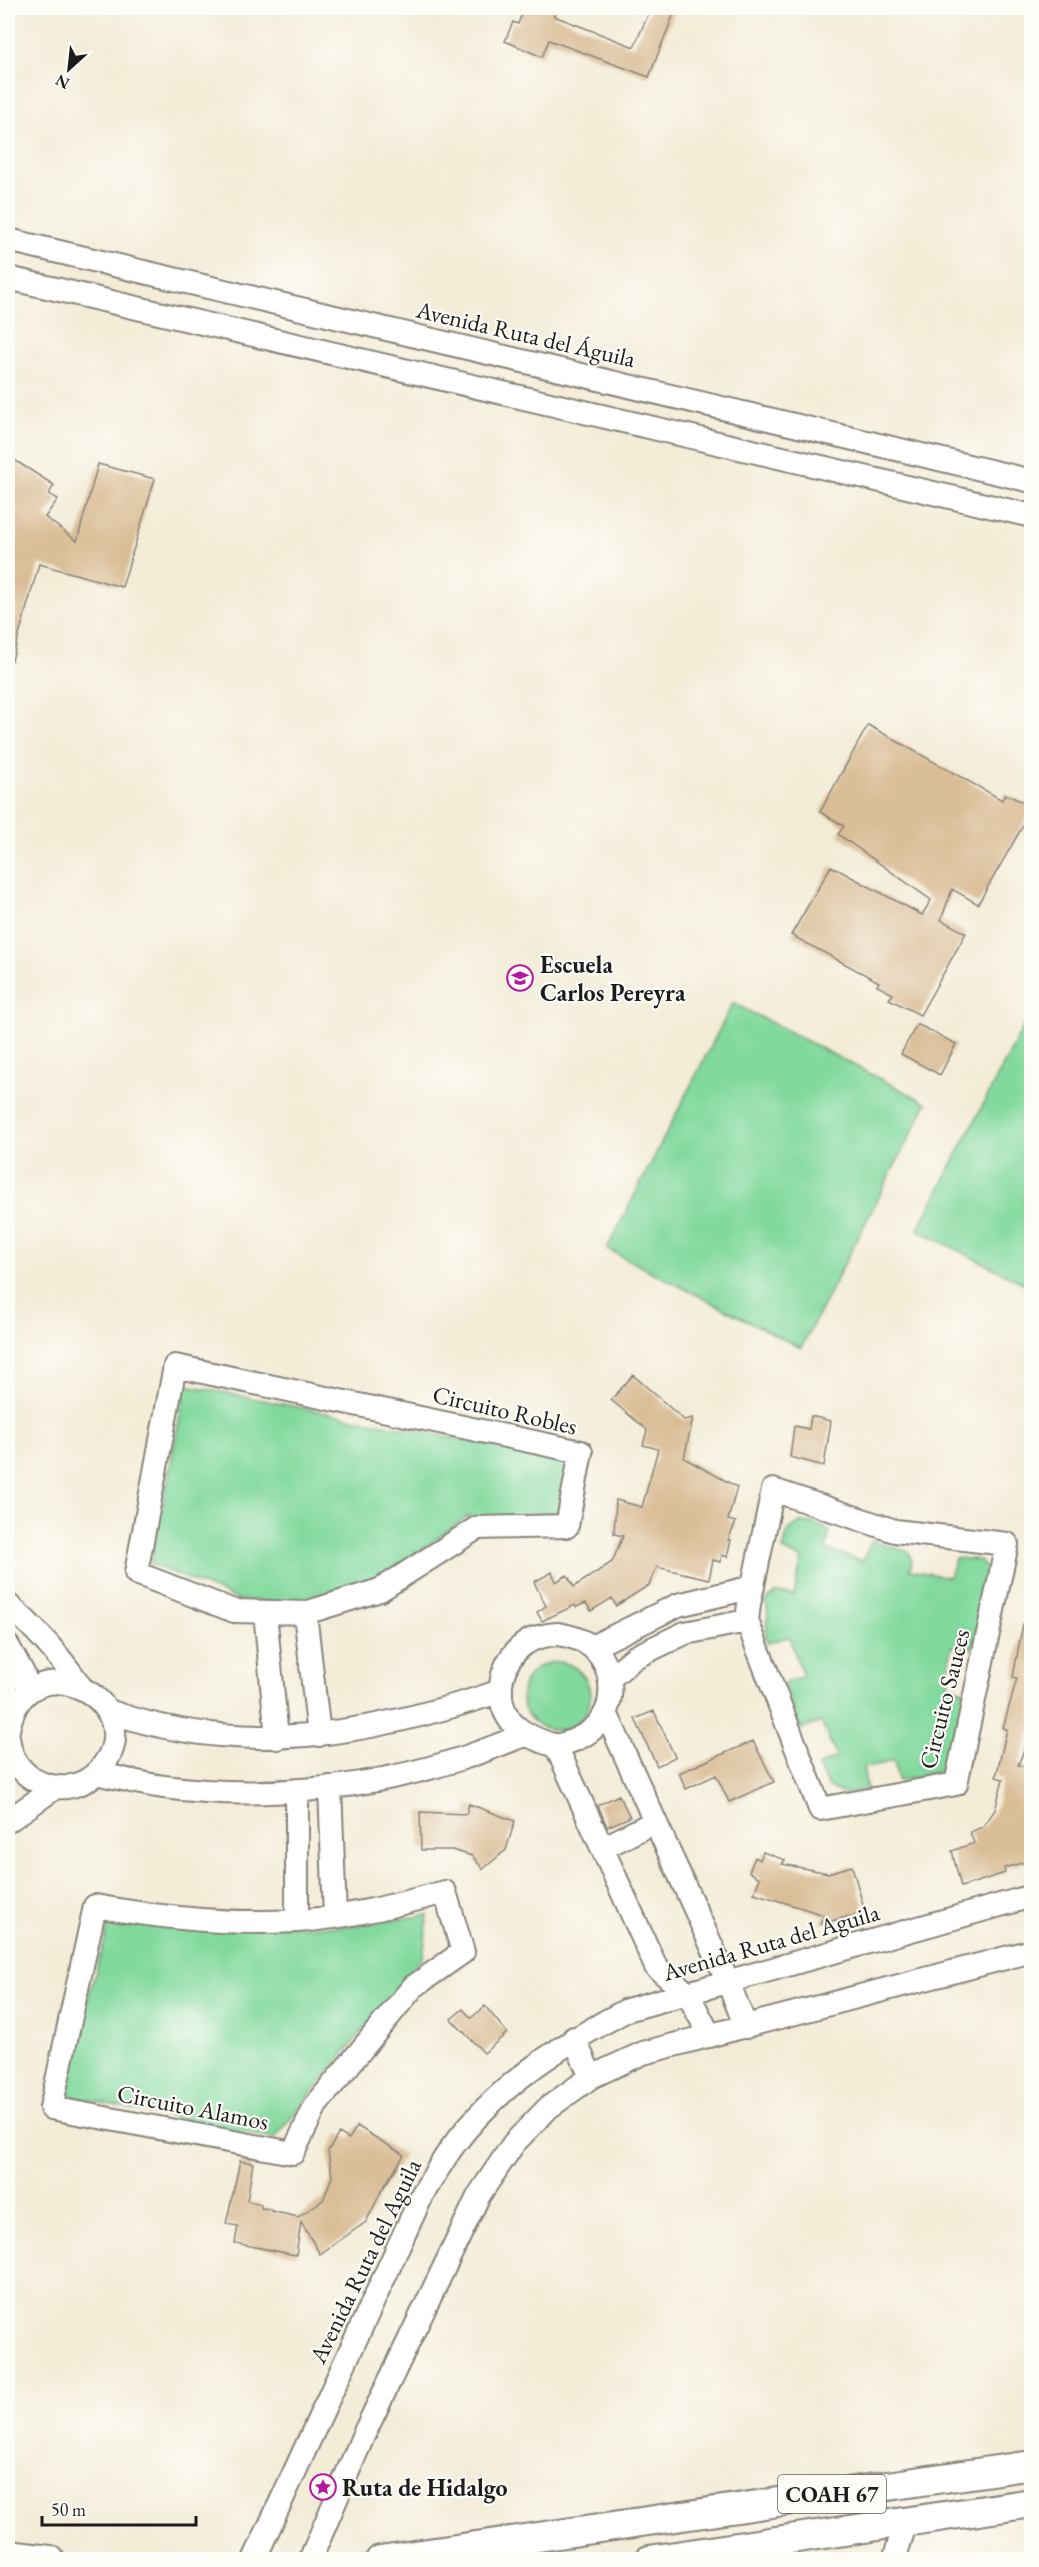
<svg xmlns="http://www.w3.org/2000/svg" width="1039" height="2567" font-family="'EB Garamond',serif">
<rect width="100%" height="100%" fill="#fdfcf7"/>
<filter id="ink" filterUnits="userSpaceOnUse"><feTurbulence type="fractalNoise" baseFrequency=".0167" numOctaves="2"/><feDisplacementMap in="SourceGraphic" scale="12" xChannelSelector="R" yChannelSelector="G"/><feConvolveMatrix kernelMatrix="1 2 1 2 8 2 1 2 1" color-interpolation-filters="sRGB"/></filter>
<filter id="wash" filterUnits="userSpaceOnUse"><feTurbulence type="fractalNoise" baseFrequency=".008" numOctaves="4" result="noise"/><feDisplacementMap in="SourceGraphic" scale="24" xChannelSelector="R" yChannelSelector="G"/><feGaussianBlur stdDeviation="1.35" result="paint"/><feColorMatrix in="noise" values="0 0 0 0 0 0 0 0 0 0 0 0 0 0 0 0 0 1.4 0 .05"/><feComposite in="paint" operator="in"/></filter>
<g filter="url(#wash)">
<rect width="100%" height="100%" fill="#f3ecd7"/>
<!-- green -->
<path fill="#82d99d" stroke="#4f7a5c" stroke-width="1.5" d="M 733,1003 L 927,1103 L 801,1348 L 607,1249 Z
M 1031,1012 L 1031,1287 L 918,1230 Z
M 186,1385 L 570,1461 L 560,1514 L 467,1517 L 377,1581 L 305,1603 L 239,1600 L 151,1564 Z
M 801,1522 C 812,1523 823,1524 830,1532 L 826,1549 L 862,1561 L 872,1541 L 909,1552 L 912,1562 L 910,1570 L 949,1577 L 955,1558 L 980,1560 L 989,1572 L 989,1582 L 972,1649 L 951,1646 L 948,1686 L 967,1692 L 947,1763 L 938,1772 L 898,1781 L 894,1761 L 863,1768 L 867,1789 L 844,1794 L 828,1787 L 818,1766 L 837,1757 L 821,1722 L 801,1729 L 784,1687 L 786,1682 L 803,1676 L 789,1637 L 767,1643 C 763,1628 772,1616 765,1601 L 776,1593 L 794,1595 L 802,1559 L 783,1550 L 788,1530 Z
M522 1696a34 34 0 1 1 68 0a34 34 0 1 1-68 0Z
M 428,1915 L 423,1957 L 274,2139 L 60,2094 L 111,1919 L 340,1927 Z"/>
<g id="blocks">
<!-- building -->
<path fill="#dabe97" d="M 524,8 L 557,8 L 554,16 L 634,47 L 651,8 L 676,8 L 649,77 L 549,40 L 542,57 L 505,41 L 513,22 L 518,24 Z
M 8,456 L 54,485 L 49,494 L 58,499 L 45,517 L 77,541 L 98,464 L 155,479 L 122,587 L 39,564 L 12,660 L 8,659 Z
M 868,725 L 1002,800 L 1005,794 L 1032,806 L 1032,810 L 978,904 L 952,889 L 941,920 L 966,933 L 920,1015 L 889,999 L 893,994 L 877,986 L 879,982 L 791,935 L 831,866 L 922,915 L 931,900 L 838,834 L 844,826 L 820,812 Z
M 917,1024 L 956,1044 L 940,1075 L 901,1054 Z
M 633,1375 L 684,1420 L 693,1418 L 684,1458 L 737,1487 L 728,1520 L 736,1522 L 728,1540 L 731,1540 L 727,1557 L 722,1555 L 720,1562 L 713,1560 L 709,1579 L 657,1567 L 649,1585 L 616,1606 L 612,1598 L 591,1611 L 586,1603 L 576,1607 L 575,1605 L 542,1621 L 537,1612 L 546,1606 L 534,1582 L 552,1572 L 556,1582 L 567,1575 L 574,1587 L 612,1562 L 623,1536 L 614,1534 L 616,1500 L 642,1507 L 658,1449 L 643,1445 L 647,1430 L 611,1400 Z
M 811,1416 L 831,1421 L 824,1466 L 790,1457 L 794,1426 L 809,1429 Z
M 1023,1624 L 1032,1625 L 1032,1730 L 1018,1765 L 1032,1768 L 1032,1860 L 1004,1868 L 1005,1873 L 961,1887 L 952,1851 L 974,1843 L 970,1832 L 983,1827 L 995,1810 L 1003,1779 L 996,1777 L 1007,1729 L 1003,1728 L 1017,1678 L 1013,1677 Z
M 654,1711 L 675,1757 L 657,1766 L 635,1719 Z
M 753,1741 L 774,1782 L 729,1802 L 716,1775 L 686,1789 L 679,1773 Z
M 619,1795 L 630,1817 L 607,1827 L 598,1805 Z
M 469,1804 L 515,1821 L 506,1850 L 483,1869 L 472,1856 L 452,1850 L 421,1850 L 420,1812 L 466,1814 Z
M 763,1852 L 785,1860 L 782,1864 L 828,1873 L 852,1866 L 865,1912 L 820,1924 L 824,1915 L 754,1893 L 760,1878 L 749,1872 L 755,1857 L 760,1860 Z
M 485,2006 L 507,2033 L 484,2053 L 451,2019 L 463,2009 L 471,2018 Z
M 357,2126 L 404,2155 L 382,2190 L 366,2222 L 320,2254 L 301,2222 L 296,2255 L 235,2243 L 238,2226 L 226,2224 L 240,2161 L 253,2163 L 247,2201 L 261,2204 L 261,2208 L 270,2209 L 271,2211 L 298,2217 L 323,2200 L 332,2177 L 328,2151 L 339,2133 L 349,2139 Z"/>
</g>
</g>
<g filter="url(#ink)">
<use href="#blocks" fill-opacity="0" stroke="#88847a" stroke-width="1.5"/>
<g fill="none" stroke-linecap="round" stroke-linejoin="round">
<!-- minor casing -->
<g stroke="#88847a" stroke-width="26">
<path id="minor" d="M 8,240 L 1032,481
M 8,278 L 1032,516
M 175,1366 L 581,1452 L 567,1526 L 477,1528 L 380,1590 L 305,1613 L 234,1611 L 136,1573 Z
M 773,1490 L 895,1531 L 1007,1544 L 956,1784 L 820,1809 L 747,1621 L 749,1604 Z
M 8,1605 C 37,1629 59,1655 81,1687
M 265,1612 L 277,1738
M 305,1613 L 319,1735
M 558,1634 C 570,1636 583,1639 593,1648 C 615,1669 617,1707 594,1728 C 583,1738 570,1742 556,1746 C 542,1742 525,1735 514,1725 C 492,1702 499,1663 523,1645 C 533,1637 545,1635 558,1634 Z
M 8,1646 L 23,1673 L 29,1691
M 592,1647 L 678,1605 L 753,1587
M 610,1678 L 635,1657 L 685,1633 L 747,1621
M 108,1711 C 242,1758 370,1735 501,1691
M 606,1713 L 728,1982 L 746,2027
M 8,1730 C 25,1635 154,1701 102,1767 C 93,1778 81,1785 67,1787 C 35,1789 11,1768 8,1737
M 556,1746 L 656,1967 L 688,1994 L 710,2036
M 96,1773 C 119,1778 141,1784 164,1787 C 263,1800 368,1789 463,1758 C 484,1751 506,1742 527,1734
M 330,1787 L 335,1917
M 297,1790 L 297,1921
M 8,1821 L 56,1787
M 603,1848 L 654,1822
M 445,1892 L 463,1952 L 413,1987 L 316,2105 L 293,2153 L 51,2108 L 95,1906 C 162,1918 228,1925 296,1921 C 347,1918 396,1905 445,1892 Z
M 574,2038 L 591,2077
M 254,2560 L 423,2193 C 433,2178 442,2161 453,2146 C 498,2085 561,2045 627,2010 L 1032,1896
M 310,2560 L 364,2434 L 479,2195 L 514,2143 L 548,2108 L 591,2077 L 643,2053 L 1032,1951
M 894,2560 L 906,2522"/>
</g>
<!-- major casing -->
<g stroke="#88847a" stroke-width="32">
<path id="major" d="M 8,2555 L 50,2560
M 380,2560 L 1032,2465
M 649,2560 L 1032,2503"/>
</g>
<!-- minor -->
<use href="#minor" stroke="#fff" stroke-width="22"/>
<!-- major -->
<use href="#major" stroke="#fff" stroke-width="28"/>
</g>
</g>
<!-- icons -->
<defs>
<g id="school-ring" transform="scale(1.35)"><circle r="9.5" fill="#fdfcf7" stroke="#b5179e" stroke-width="1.5"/><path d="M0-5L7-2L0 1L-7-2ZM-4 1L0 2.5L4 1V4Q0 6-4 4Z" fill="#b5179e"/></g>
<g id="sight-ring" transform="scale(1.35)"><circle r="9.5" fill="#fdfcf7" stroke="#b5179e" stroke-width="1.5"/><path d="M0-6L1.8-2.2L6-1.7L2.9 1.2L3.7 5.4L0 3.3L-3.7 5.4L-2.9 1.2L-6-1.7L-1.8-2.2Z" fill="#b5179e"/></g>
</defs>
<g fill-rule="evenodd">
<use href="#school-ring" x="520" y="978"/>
<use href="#sight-ring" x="323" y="2487"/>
</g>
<g text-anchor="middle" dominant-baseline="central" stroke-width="4.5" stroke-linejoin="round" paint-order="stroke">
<!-- shield labels -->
<rect fill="#fdfcf7" stroke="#605f5e" stroke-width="1.5" x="778" y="2475" width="108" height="38" rx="4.5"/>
<g font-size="22" font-weight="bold" fill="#1c1c1c">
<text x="832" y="2494">COAH 67</text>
</g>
<!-- street labels -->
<g font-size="24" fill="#1c1c1c" stroke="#fdfcf7">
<text transform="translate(526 334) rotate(13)">Avenida Ruta del Águila</text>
<text transform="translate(505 1410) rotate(13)">Circuito Robles</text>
<text transform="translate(944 1699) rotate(-76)">Circuito Sauces</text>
<text transform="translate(771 1942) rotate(-16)">Avenida Ruta del Aguila</text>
<text transform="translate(193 2107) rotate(11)">Circuito Alamos</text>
<text transform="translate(365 2261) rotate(-64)">Avenida Ruta del Aguila</text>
</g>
<!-- poi labels -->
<g font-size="24" font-weight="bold" fill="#1c1c1c" stroke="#fdfcf7" text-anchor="start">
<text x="540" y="964">Escuela<tspan x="540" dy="28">Carlos Pereyra</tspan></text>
<text x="342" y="2487">Ruta de Hidalgo</text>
</g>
</g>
<!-- margin -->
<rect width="1039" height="2567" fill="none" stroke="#fdfcf7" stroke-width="30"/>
<!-- north arrow -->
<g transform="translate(69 69) rotate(207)" stroke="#fdfcf7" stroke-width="4.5" paint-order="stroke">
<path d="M0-4.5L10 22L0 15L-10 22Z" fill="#1c1c1c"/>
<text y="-9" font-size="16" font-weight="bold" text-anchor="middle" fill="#1c1c1c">N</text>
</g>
<!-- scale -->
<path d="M42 2516v9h154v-9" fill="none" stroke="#1c1c1c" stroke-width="3"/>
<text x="51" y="2516" font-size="18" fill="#1c1c1c" stroke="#fdfcf7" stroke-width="4.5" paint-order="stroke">50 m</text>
</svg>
